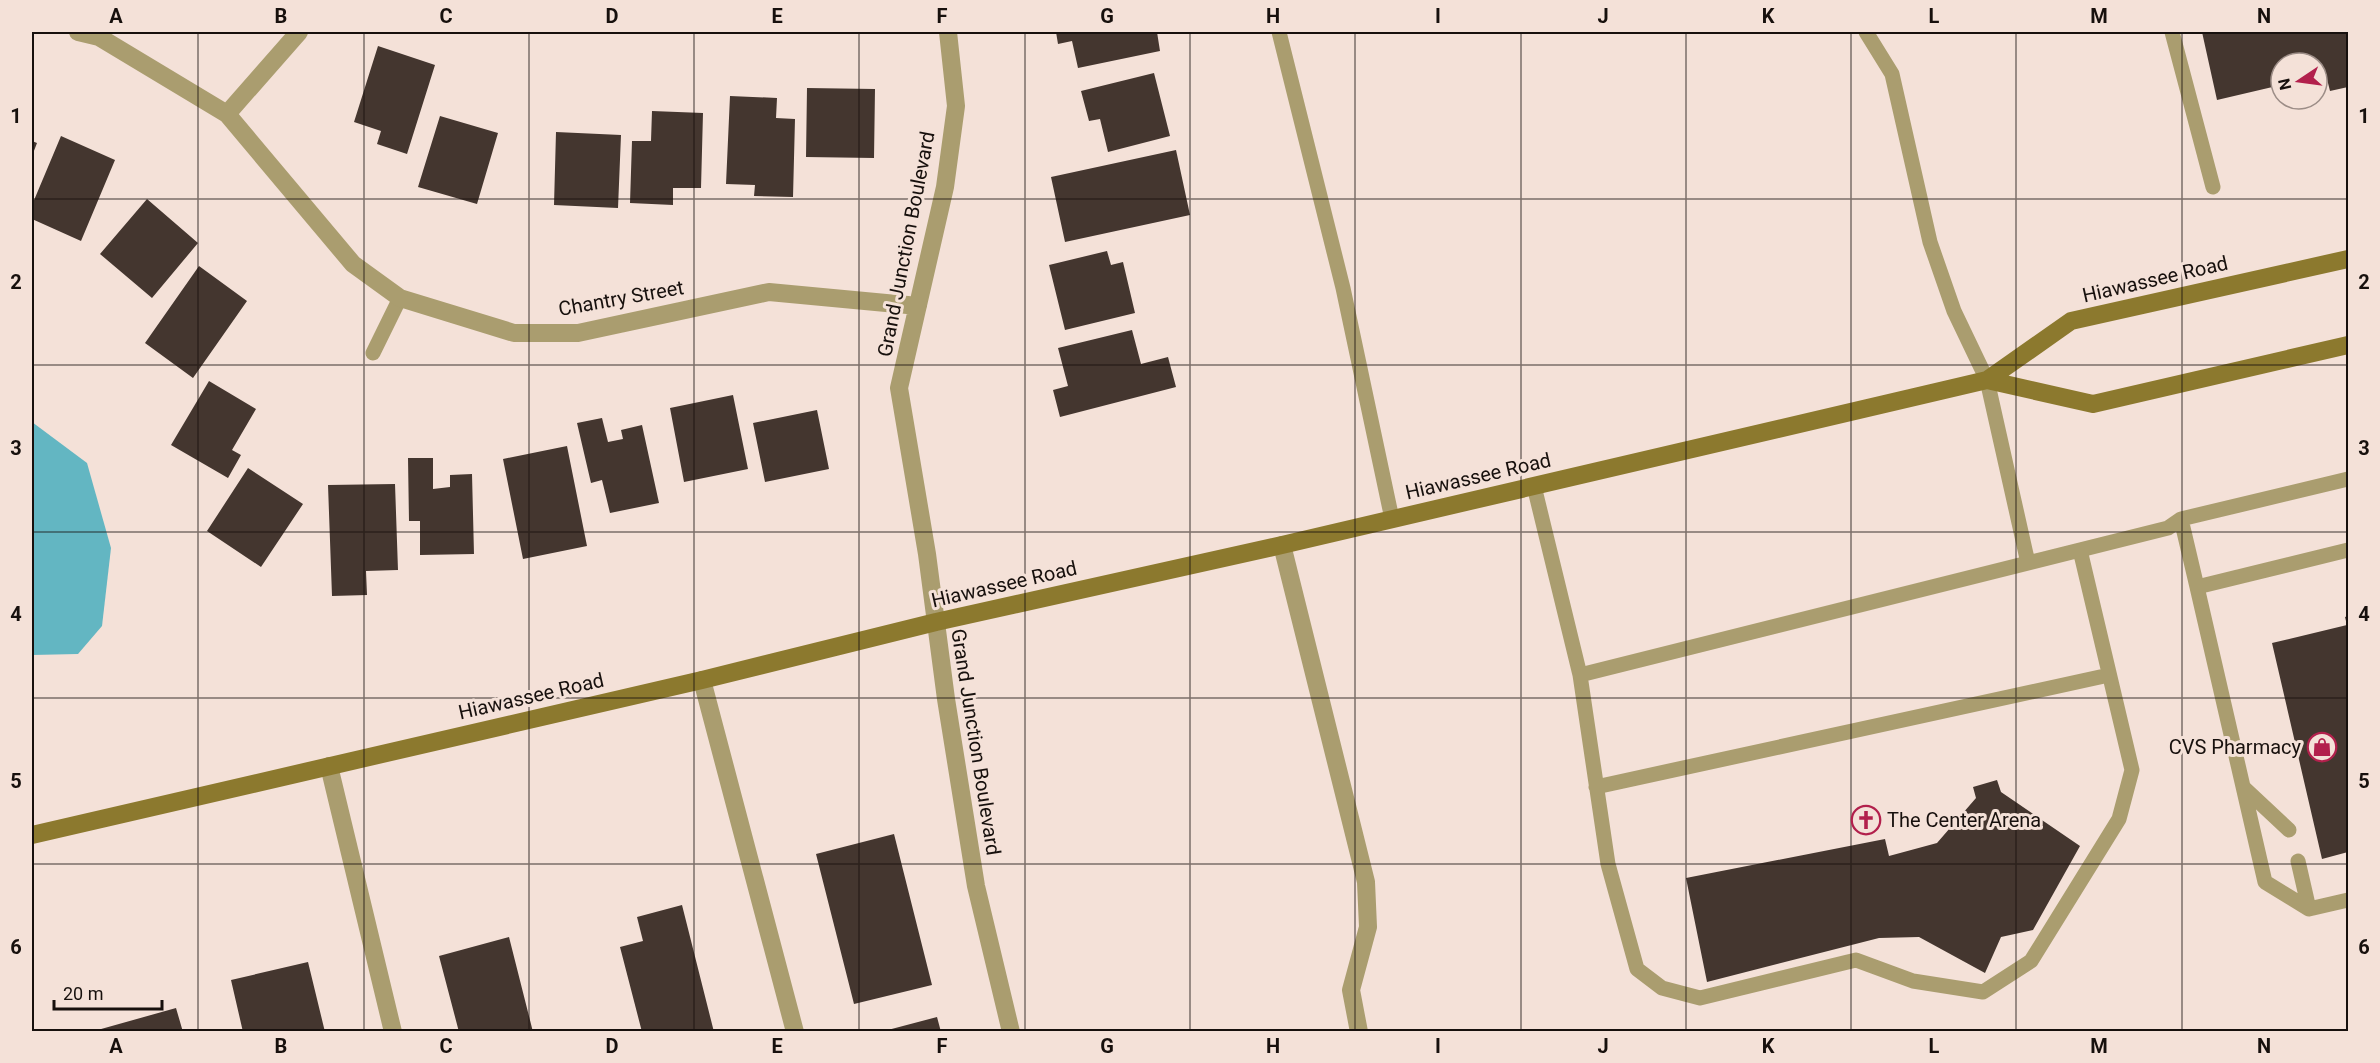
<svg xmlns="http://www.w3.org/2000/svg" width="2380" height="1063" font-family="Roboto,sans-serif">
<rect width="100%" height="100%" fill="#f4e1d8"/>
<!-- water -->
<path fill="#63b6c2" d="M 32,422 L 87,463 L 111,548 L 102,626 L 78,654 L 32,655 Z"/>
<!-- building -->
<path fill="#44362f" d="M 1056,32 L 1157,32 L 1160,51 L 1078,68 L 1072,41 L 1058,44 Z
M 2202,32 L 2348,32 L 2348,87 L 2330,91 L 2326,75 L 2317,77 L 2317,63 L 2281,63 L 2281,85 L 2217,100 Z
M 378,46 L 435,65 L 407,154 L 377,144 L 381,131 L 354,122 Z
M 1154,73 L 1170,136 L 1108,152 L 1100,119 L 1089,121 L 1081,91 Z
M 807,88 L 875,89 L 874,158 L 806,157 Z
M 730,96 L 777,98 L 776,118 L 795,119 L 793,197 L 754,196 L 755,185 L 726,184 Z
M 652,111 L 703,113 L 701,188 L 673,188 L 673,205 L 630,203 L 632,141 L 651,141 Z
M 440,116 L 498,133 L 477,204 L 418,187 Z
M 556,132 L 621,135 L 618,208 L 554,205 Z
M 61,136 L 115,160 L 81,241 L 32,219 L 32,205 Z
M 32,141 L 37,143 L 32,156 Z
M 1176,150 L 1190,215 L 1065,242 L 1051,177 Z
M 147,199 L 198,243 L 152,298 L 100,254 Z
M 1107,251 L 1111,265 L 1123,262 L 1135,313 L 1065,330 L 1049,265 Z
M 199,266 L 247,301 L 193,378 L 145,343 Z
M 1132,330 L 1141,364 L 1168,357 L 1176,387 L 1060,417 L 1053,390 L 1068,386 L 1058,348 Z
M 209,381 L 256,409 L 232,450 L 241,455 L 228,478 L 171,445 Z
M 733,395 L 748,469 L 684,482 L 670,408 Z
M 817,410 L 829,469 L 765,482 L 753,423 Z
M 602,418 L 608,442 L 623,439 L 621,430 L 642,425 L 659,503 L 610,513 L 602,480 L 591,483 L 577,423 Z
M 567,446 L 587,546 L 523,559 L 503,459 Z
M 408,458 L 433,458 L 433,489 L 450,487 L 450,475 L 472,474 L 474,554 L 420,555 L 420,521 L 409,521 Z
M 248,468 L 303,504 L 261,567 L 207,531 Z
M 395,484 L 398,570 L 366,571 L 367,595 L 332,596 L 328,485 Z
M 2348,616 L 2348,852 L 2322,859 L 2272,643 L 2347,625 L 2345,617 Z
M 1997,780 L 2001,792 L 2080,846 L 2033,930 L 2001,937 L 1985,973 L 1919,937 L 1879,938 L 1707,982 L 1686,878 L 1885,839 L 1889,856 L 1937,843 L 1976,798 L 1973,787 Z
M 894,834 L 932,985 L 854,1004 L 816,854 Z
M 682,905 L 714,1032 L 642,1032 L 620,947 L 643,941 L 637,917 Z
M 509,937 L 533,1032 L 459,1032 L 439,956 Z
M 308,962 L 325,1032 L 243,1032 L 231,980 Z
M 176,1008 L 183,1032 L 94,1032 L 94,1031 Z
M 937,1017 L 941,1032 L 884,1032 L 884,1031 Z"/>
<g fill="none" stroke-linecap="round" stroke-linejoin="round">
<!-- service -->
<path stroke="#aa9d6f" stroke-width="15" d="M 1279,32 L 1343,288 L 1392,519
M 1866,32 L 1892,74 L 1930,242 L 1954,311 L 1987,380 L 2028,563
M 2172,32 L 2213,187
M 373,353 L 400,298
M 1534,486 L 1580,675 L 2168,528 L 2181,519 L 2348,479
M 2181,519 L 2197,587 L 2348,550
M 2197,587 L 2265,882 L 2309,909 L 2348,900
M 1580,675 L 1608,864 L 1637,969 L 1662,988 L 1700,998 L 1856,960 L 1913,981 L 1983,992 L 2031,961 L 2119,819 L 2132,770 L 2080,550
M 1596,787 L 2109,675
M 2243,787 L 2289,830
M 2298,861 L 2309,909"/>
<!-- minor -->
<path stroke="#aa9d6f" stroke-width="18" d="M 78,32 L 99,37 L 227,114 L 353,264 L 400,298 L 514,333 L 578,333 L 769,292 L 918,306
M 948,32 L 956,106 L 945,187 L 899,388 L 927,554 L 946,699 L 976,886 L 1011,1032
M 227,114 L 299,32
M 1282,545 L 1366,882 L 1368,927 L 1351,990 L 1359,1032
M 702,680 L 795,1032
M 329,766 L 393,1032"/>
<!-- secondary -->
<path stroke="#8c792e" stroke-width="18" d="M 1987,380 L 2093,404 L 2348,345
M 32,835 L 702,680 L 936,622 L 1282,545 L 1987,380 L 2071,321 L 2348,259"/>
</g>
<!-- grid -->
<path fill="none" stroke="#17100d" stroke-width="1.5" stroke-opacity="0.55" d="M 198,32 L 198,1032M 364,32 L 364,1032M 529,32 L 529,1032M 694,32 L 694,1032M 859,32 L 859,1032M 1025,32 L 1025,1032M 1190,32 L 1190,1032M 1355,32 L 1355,1032M 1521,32 L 1521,1032M 1686,32 L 1686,1032M 1851,32 L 1851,1032M 2016,32 L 2016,1032M 2182,32 L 2182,1032M 32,199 L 2348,199M 32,365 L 2348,365M 32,532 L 2348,532M 32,698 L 2348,698M 32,864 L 2348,864"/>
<!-- icons -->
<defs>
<g id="shop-ring" transform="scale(1.5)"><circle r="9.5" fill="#f4e1d8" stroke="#b2204c" stroke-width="1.5"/><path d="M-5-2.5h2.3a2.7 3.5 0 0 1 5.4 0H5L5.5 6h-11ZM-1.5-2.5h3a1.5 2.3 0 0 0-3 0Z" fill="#b2204c"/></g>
<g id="church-ring" transform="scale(1.5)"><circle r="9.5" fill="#f4e1d8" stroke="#b2204c" stroke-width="1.5"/><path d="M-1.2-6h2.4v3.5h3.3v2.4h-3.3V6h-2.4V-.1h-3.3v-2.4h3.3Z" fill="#b2204c"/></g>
</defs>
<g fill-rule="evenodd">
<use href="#shop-ring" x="2322" y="747"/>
<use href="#church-ring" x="1866" y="820"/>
</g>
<g text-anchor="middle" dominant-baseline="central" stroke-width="6" stroke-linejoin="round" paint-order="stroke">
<!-- street labels -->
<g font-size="20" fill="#17100d" stroke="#f4e1d8">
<text transform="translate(906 244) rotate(-79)">Grand Junction Boulevard</text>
<text transform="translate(2155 279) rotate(-13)">Hiawassee Road</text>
<text transform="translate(621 298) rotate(-10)">Chantry Street</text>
<text transform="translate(1478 476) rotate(-13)">Hiawassee Road</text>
<text transform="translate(1004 584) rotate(-13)">Hiawassee Road</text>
<text transform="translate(531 696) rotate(-13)">Hiawassee Road</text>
<text transform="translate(976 742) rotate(81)">Grand Junction Boulevard</text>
</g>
<!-- poi labels -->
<g font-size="20" fill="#17100d" stroke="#f4e1d8" text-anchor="end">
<text x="2301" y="747">CVS Pharmacy</text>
<text x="1887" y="820" text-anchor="start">The Center Arena</text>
</g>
</g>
<!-- border -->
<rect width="2380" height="1063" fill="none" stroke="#f4e1d8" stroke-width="66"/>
<!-- north arrow -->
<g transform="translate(2299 81) rotate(257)"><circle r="28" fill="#f4e1d8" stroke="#9c8d87" stroke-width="1.5"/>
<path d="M0-4.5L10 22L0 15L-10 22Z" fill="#b2204c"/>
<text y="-9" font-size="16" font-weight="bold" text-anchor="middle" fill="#17100d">N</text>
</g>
<!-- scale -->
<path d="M54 1000v9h108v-9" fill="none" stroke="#17100d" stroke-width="3"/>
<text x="63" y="1000" font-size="18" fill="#17100d" stroke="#f4e1d8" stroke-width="4.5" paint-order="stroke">20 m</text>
<rect x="33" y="33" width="2314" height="997" fill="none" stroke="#17100d" stroke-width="2"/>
<g font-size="20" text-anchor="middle" font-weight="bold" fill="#17100d">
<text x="116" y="23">A</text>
<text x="281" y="23">B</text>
<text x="446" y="23">C</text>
<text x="612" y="23">D</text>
<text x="777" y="23">E</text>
<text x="942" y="23">F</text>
<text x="1107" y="23">G</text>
<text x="1273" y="23">H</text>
<text x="1438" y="23">I</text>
<text x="1603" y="23">J</text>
<text x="1768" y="23">K</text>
<text x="1934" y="23">L</text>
<text x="2099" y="23">M</text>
<text x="2264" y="23">N</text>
<text x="16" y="123">1</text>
<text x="2364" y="123">1</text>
<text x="16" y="289">2</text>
<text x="2364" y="289">2</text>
<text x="16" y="455">3</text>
<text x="2364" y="455">3</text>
<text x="16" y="621">4</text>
<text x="2364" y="621">4</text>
<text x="16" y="788">5</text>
<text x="2364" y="788">5</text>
<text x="16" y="954">6</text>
<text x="2364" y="954">6</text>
<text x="116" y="1053">A</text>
<text x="281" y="1053">B</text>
<text x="446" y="1053">C</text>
<text x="612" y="1053">D</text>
<text x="777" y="1053">E</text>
<text x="942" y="1053">F</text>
<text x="1107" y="1053">G</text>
<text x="1273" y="1053">H</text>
<text x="1438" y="1053">I</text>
<text x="1603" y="1053">J</text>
<text x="1768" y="1053">K</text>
<text x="1934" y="1053">L</text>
<text x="2099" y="1053">M</text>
<text x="2264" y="1053">N</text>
</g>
</svg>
